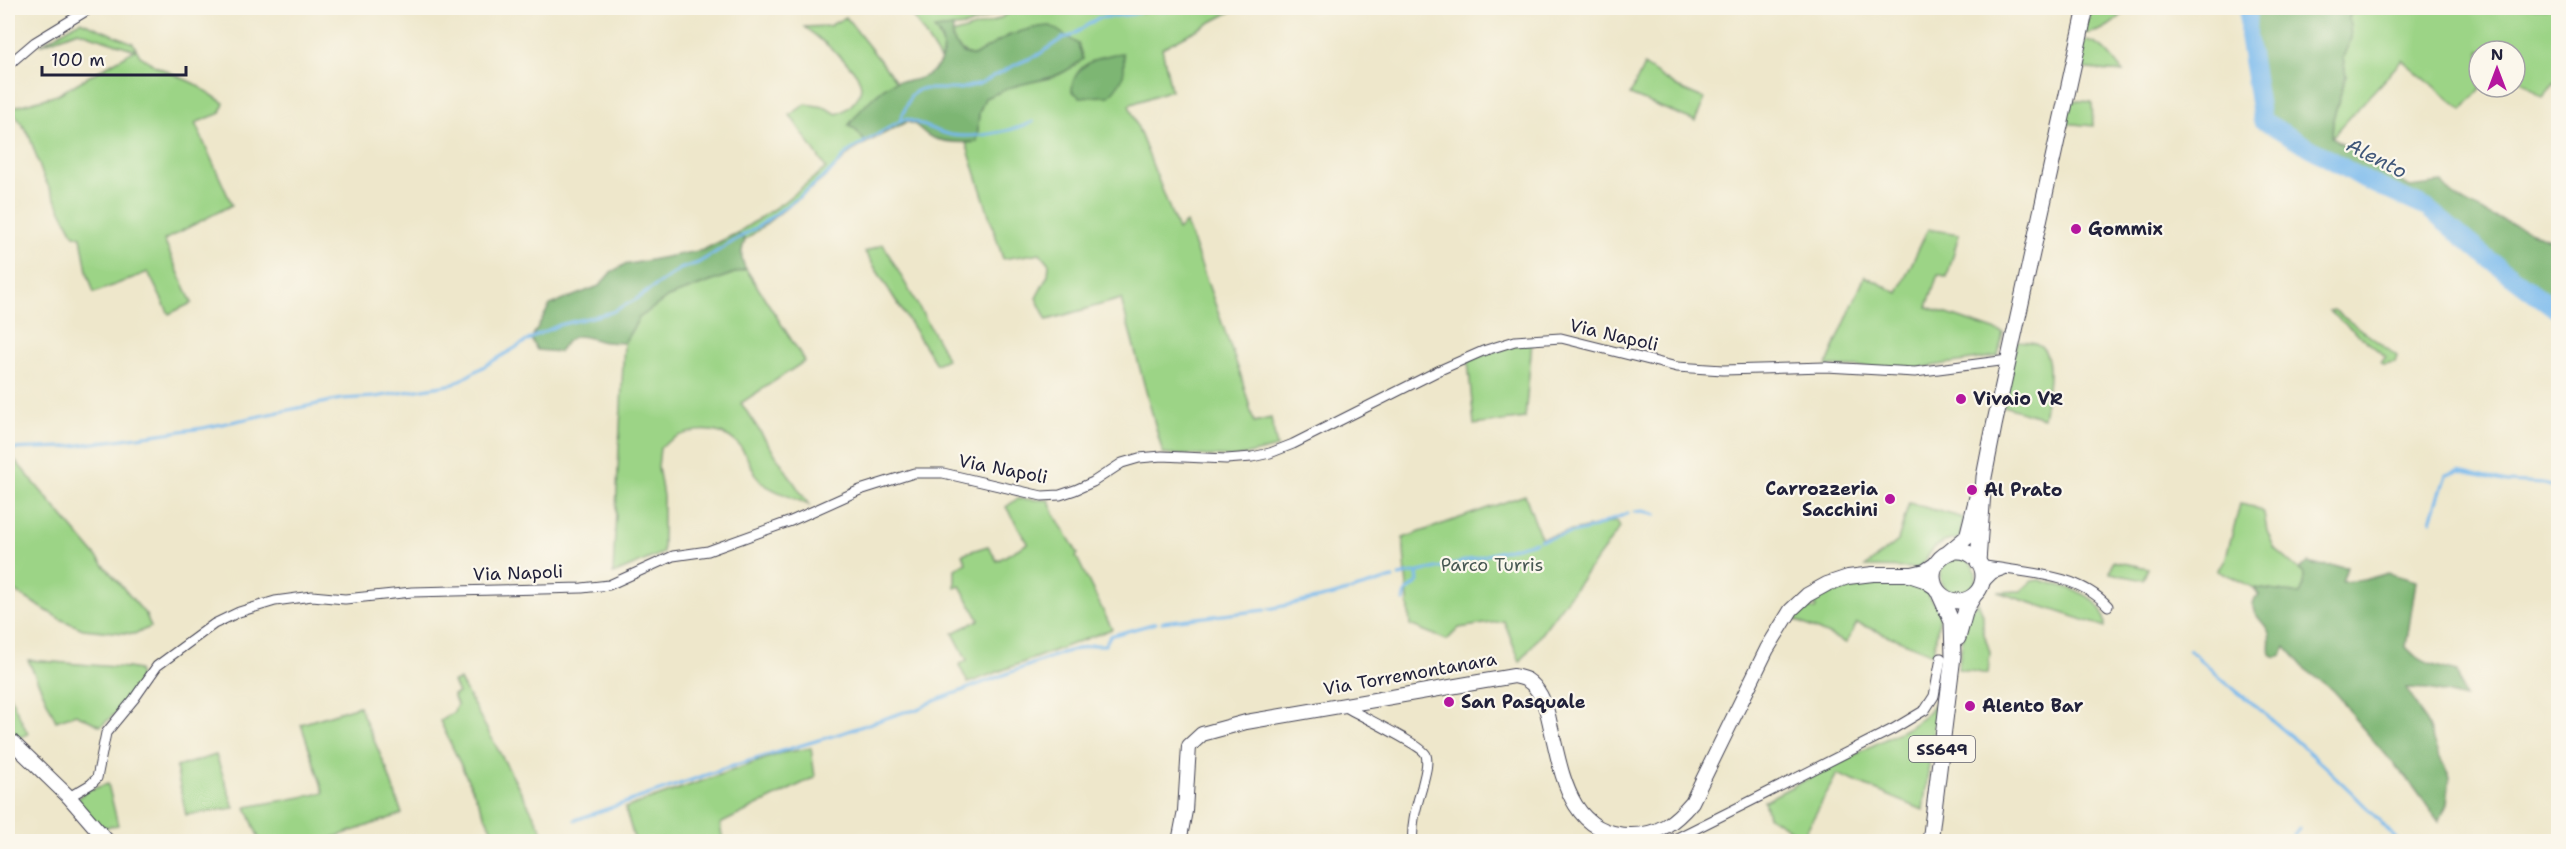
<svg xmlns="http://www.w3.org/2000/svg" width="2566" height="849" font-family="'Shantell Sans',sans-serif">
<rect width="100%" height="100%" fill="#fbf7ec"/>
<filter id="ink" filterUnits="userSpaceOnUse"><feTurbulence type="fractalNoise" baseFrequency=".0167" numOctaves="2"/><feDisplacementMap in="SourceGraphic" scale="12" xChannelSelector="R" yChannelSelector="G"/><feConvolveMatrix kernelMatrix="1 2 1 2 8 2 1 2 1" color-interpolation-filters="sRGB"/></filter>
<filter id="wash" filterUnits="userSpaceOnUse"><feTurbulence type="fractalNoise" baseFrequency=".008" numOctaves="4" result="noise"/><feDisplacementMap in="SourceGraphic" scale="24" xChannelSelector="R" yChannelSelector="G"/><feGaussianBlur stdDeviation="1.35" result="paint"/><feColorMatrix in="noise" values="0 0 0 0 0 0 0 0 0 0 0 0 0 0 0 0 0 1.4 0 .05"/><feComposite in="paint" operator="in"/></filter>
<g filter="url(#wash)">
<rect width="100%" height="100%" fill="#eee7cb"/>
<!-- green -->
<path fill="#9cd486" stroke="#5f7b60" stroke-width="1.5" d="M 908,8 L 967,8 L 971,16 L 984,8 L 1010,8 L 966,26 L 935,29 L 943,45 L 941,61 Z
M 1018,8 L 1139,8 L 1142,13 L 1145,12 L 1143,8 L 1238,8 L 1162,48 L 1171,90 L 1129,105 L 1178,230 L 1186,223 L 1190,234 L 1241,376 L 1254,422 L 1271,418 L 1277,447 L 1236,457 L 1163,454 L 1121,299 L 1047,320 L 1036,298 L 1048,275 L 1049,264 L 1040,253 L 1003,259 L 966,143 L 977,142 L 979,113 L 985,98 C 994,95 1003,90 1012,87 C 1044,77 1054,83 1083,59 L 1078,44 L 1011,34 L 974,56 C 963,53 953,47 952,34 L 995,21 Z
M 2091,8 L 2128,8 C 2118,20 2101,35 2083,33 Z
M 2353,8 L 2558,8 L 2558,78 L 2543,97 L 2515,76 L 2515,51 L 2479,51 L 2479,87 L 2482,87 L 2462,110 L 2402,60 L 2332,137 L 2333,119 L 2346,76 L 2343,57 L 2351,38 L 2349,18 Z
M 846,17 L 896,81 L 865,106 L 849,126 L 855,129 L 866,143 L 851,152 L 822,180 L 745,240 L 737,233 L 781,204 L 826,168 L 790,115 L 806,104 L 824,107 L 837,114 C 850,109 866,94 859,79 C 850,61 820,40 805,27 L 829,26 Z
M 80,21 L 133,43 L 140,56 L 156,66 L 195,84 L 224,103 L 221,113 L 195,123 L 232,205 L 164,240 L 192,303 L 169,314 L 148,272 L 94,293 L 87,271 L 81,237 L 74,235 L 43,176 L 29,135 L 11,108 L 57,95 L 135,50 L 78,31 L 40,45 Z
M 2083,41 C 2101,40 2112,59 2123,72 L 2076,68 Z
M 1644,65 L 1677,87 L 1705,99 L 1695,121 L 1630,95 Z
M 2070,100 L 2092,102 L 2093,126 L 2065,123 Z
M 1928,229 L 1959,234 L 1947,277 L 1939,274 L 1937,277 L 1927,307 L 2003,333 L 1998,356 L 1912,369 L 1826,366 L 1865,276 L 1898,293 Z
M 883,244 L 942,348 L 947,359 L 936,364 L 865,252 Z
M 746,269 L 805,361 L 741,403 L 809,505 C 797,499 772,491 762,483 C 751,472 748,453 737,443 C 715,422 680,430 660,448 L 658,467 L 663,496 L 663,553 L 613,574 L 624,343 L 639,318 L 668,297 Z
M 2334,310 L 2397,356 L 2395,363 L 2384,365 L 2381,362 L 2386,357 L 2329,311 Z
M 2017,341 C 2023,342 2031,341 2037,344 C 2058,353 2046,400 2043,418 L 2003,406 Z
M 1532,342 L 1525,418 L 1474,425 L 1468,360 L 1501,348 Z
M 8,452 L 146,615 L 151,627 L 134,634 L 83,629 L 60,619 L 8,587 Z
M 1525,495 L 1541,538 L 1617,521 L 1620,528 L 1520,662 L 1504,621 L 1459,628 L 1447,640 L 1410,625 L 1403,538 Z
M 1017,499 L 1049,500 C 1053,517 1070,538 1078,554 L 1076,556 L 1112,629 L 968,683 L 959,665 L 967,660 L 953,633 L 979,620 L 960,586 L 955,588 L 955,569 L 966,563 L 962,554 L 988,546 L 997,561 L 1028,543 L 1006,507 Z
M 1909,503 L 1964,518 L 1959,539 C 1930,542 1934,552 1918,568 L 1865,567 L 1898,541 Z
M 2240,504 L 2254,507 L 2264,513 L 2267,531 L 2275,549 L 2304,574 L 2304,585 L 2300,594 L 2254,588 L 2217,570 L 2225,561 Z
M1940 576a18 18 0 1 1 36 0a18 18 0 1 1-36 0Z
M 2113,561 L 2148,568 L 2143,580 L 2110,573 Z
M 1882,580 L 1923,585 L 1930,598 L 1941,609 L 1933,654 L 1857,623 L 1846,643 L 1793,619 L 1806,606 L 1815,610 L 1816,606 L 1809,603 C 1834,590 1854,583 1882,580 Z
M 2040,580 C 2066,588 2105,592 2105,627 L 1998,592 L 2021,591 L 2032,581 Z
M 1978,602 L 1983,615 L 1983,631 L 1990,652 L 1988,674 L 1958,669 L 1967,613 Z
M 28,660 L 128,668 L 138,670 L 140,677 C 135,697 116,713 101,726 L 76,714 L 56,721 Z
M 460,680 L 543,832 L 511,841 L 497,841 L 440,721 L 454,712 L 457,704 L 453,695 L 458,693 L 453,682 Z
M 8,692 L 28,734 L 16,739 L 8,734 Z
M 1938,697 L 1923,810 L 1837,774 L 1803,837 L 1768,816 L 1764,801 L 1909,727 L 1929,712 Z
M 359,706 L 387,770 L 402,814 L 323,841 L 260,841 L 246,807 L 324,793 L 301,724 Z
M 811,748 L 815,777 L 720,824 L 723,841 L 635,841 L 625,808 L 782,753 Z
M 216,755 L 234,808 L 186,815 L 176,767 Z
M 108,784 L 118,825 L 98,829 L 76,801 L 85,791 Z"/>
<!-- forest -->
<path fill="#7db673" stroke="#506c57" stroke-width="1.5" d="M 2251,8 L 2303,8 L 2307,10 L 2312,8 L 2353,8 L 2349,18 L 2351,38 L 2343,57 L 2346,76 L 2333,119 L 2332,137 L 2410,187 L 2442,183 C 2455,206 2532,231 2558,243 L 2558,305 L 2556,308 L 2430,207 L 2369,179 L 2324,149 L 2270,121 L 2261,103 Z
M 1051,26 L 1078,44 L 1083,59 C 1054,82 1044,77 1012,87 C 1003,90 994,95 985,98 L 979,113 L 977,142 C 962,143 942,143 929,136 C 920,131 918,123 906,122 L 866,143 L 855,129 L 848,126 C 858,112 879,88 895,82 C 899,80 905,81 909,81 C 927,78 943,68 943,49 C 943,42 940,34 934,29 L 953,27 L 952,40 L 963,53 L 974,56 C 999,40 1020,27 1051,26 Z
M 1123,53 C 1126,74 1124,80 1109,96 L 1080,97 L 1072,91 C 1072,64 1101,55 1123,53 Z
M 737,233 L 745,240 C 741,251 740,258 746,269 L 668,297 L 639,318 L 624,343 C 617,342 606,343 600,341 C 580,334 571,332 559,352 L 537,350 L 531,339 L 550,305 L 599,286 L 611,272 L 624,265 L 703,250 Z
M 2308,563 C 2321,568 2332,564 2347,567 L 2342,582 L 2364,580 L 2388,573 L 2416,581 L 2406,647 C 2420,663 2437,667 2457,672 L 2465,698 L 2429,689 L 2407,688 L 2429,728 L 2437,752 L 2450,777 L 2447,804 L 2439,822 L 2413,786 L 2354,718 L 2343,701 L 2333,690 L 2305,669 L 2286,647 L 2282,655 L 2276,657 L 2270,654 C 2268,647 2271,640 2269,633 C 2265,620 2247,614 2255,598 L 2259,595 L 2254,588 L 2300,594 L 2304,585 L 2304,574 L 2299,569 Z"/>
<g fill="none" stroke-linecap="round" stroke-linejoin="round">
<!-- stream -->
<path stroke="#78b9ed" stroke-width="3" d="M 1143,9 L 1166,11 L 1171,8
M 900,121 L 907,119 C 922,124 936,132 951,135 C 973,139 1013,131 1033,122
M 8,449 L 65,447 L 203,428 L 341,399 L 375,397 L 454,384 L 537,335 L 559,325 L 612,312 L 635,300 L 680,269 L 698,263 L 760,225 L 799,197 L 831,171 L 848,152 L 900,121 L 911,95 L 920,89 L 959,89 L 979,84 L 1019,63 L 1038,55 L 1063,38 L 1071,36 L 1098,18 L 1134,14 L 1140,11
M 1634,512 L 1644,511 L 1656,515
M 2431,520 L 2446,475 L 2459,471 L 2507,482 L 2544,484 L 2558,488
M 1540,540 L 1590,529 L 1628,513
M 1446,566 L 1535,542
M 1399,576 L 1442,567
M 1404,601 L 1406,592 L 1418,582 L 1417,573
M 1269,609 L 1334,595 L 1393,578
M 1162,622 L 1265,610
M 2188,650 C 2203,659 2212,672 2226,683 C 2288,731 2346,783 2399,842
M 575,820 L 729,767 L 842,733 L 904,712 L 918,710 L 929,703 L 1062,653 L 1092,645 L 1105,645 L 1110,636 L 1156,623
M 2288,842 L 2299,828"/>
<!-- river -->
<path stroke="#78b9ed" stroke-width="18" d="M 2249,8 L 2248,35 L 2262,120 L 2369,182 L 2427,208 L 2490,260 L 2558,311"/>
</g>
</g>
<g filter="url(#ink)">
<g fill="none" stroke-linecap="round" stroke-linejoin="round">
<!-- street casing -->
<g stroke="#414051" stroke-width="11">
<path id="street" d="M 8,65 L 35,42 L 91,8
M 1980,565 C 2022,573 2077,572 2108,606
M 1980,587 L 1993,574 L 2004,570
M 1342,705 C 1355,713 1424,746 1426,755 C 1429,764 1424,777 1422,787 C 1417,805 1411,822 1413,842
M 69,797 L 91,784 L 97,778 L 106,733 L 134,699 L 157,666 L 214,624 L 239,612 L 275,601 L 312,596 L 345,599 L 412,592 L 582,588 L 609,585 L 673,556 L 708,551 L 791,521 L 860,490 L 914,473 L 943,473 L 1042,496 L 1060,495 L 1075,490 L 1093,482 L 1122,463 L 1139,458 L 1162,456 L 1226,459 L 1252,457 L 1270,453 L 1293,444 L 1440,370 L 1483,351 L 1515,341 L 1561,338 L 1677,367 L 1723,370 L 1826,367 L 1915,372 L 2008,360
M 1661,842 L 1679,837 L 1749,802 L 1893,729 L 1925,710 L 1934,696 L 1941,658"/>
</g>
<!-- secondary casing -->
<g stroke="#414051" stroke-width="16">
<path id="secondary" d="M 1909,575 L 1924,580 L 1936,588
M 8,738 L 69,797 L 108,842
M 1179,842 L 1185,811 L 1189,746 L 1202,734 L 1246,722 L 1514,676 C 1518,677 1523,678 1527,680 C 1541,689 1547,709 1550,724 C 1562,772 1568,835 1631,835 C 1659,835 1675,822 1692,802 L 1767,649 L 1791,610 L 1807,595 L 1827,584 L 1848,577 L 1873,574 L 1912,574 L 1925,571 L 1937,563"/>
</g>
<!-- primary casing -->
<g stroke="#414051" stroke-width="17">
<path id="primary" d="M1933 576a25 25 0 1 1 50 0a25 25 0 1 1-50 0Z
M 1948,553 L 1967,537 L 1977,497
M 1978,562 L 1984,477 L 1994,426 L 2086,8
M 1958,638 L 1966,609 L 1975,594
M 1930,842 L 1953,656 L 1952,622 L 1938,591"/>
</g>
<!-- street -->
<use href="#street" stroke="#fff" stroke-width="9"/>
<!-- secondary -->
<use href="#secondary" stroke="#fff" stroke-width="14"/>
<!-- primary -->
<use href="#primary" stroke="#fff" stroke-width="15"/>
</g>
</g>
<!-- markers -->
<g fill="#b5179e" stroke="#fbf7ec" stroke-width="2">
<circle cx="2076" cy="229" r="6"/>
<circle cx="1961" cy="399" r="6"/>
<circle cx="1972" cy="490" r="6"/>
<circle cx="1890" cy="499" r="6"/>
<circle cx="1449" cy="702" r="6"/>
<circle cx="1970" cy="706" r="6"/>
</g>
<g text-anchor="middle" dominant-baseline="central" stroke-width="4.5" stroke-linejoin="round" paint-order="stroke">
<!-- shield labels -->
<rect fill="#fbf7ec" stroke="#636270" stroke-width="1.5" x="1909" y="736" width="66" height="26" rx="4.5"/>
<g font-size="16" font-weight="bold" fill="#22223b">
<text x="1942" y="749">SS649</text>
</g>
<!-- poi labels -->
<g font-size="18" font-weight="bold" fill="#22223b" stroke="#fbf7ec" text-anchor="start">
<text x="2088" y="229">Gommix</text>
<text x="1973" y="399">Vivaio VR</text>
<text x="1878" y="489" text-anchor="end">Carrozzeria<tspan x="1878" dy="21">Sacchini</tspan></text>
<text x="1984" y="490">Al Prato</text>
<text x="1461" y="702">San Pasquale</text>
<text x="1982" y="706">Alento Bar</text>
</g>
<!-- street labels -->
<g font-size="18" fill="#22223b" stroke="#fbf7ec">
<text transform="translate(1614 335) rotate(13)">Via Napoli</text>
<text transform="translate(1003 469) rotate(11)">Via Napoli</text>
<text transform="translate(518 573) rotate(-2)">Via Napoli</text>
<text transform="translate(1410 674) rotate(-10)">Via Torremontanara</text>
</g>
<!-- park labels -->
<g font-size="18" fill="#475752" stroke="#fbf7ec">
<text x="1492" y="565">Parco Turris</text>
</g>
<!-- water labels -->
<g font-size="20" font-style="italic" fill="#405779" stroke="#fbf7ec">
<text transform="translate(2377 158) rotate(27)">Alento</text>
</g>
</g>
<!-- margin -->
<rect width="2566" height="849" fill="none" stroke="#fbf7ec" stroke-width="30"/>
<!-- north arrow -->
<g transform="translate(2497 69)"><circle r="28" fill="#fbf7ec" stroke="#a4a2a5" stroke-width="1.5"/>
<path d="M0-4.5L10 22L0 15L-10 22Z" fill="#b5179e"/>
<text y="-9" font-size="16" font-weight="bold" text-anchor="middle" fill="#22223b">N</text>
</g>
<!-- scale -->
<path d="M42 66v9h144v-9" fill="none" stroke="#22223b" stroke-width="3"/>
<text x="51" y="66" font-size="18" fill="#22223b" stroke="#fbf7ec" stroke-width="4.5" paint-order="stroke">100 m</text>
</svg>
